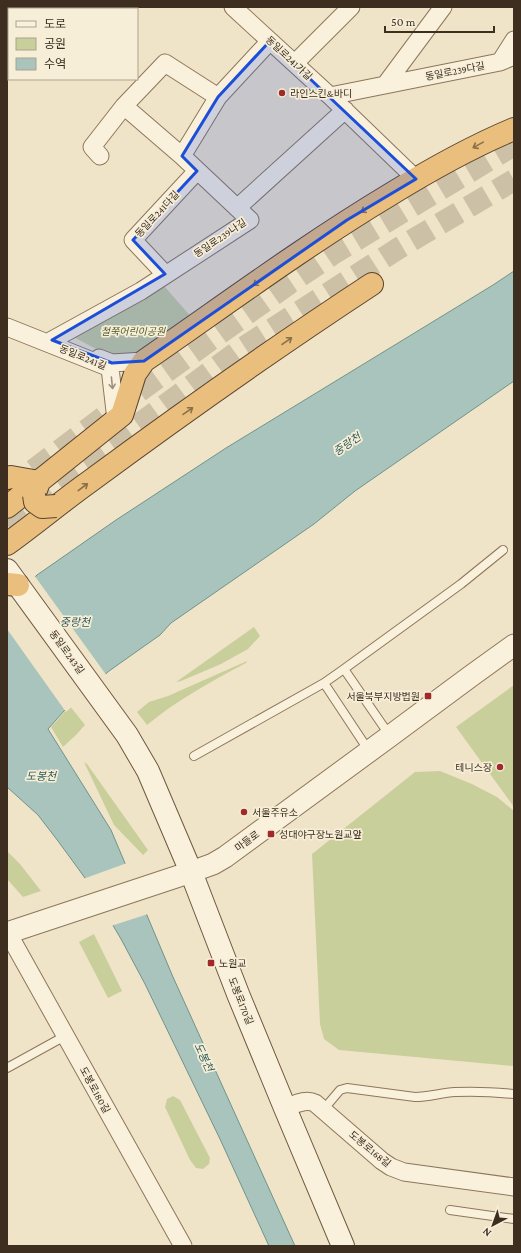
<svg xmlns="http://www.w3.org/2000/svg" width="521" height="1253" font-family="'Crimson Pro','Noto Sans KR',serif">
<rect width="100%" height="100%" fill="#f0e4c8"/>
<!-- green -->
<path fill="#c9cf9b" d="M 164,286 L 193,319 L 141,356 L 111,357 L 70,335 Z
M 254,627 L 260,636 L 248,649 L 221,664 L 181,681 L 176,682 Z
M 247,661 L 246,663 C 212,681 177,700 147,725 L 137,712 L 149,702 L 168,696 Z
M 514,685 L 514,807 L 456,727 Z
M 70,706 L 85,725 L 76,735 L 63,747 L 51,727 Z
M 84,762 L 87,764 L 148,850 L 143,855 L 114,825 Z
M 440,771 L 472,784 L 497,797 L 514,811 L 514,1066 L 339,1050 L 324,1039 L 320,1024 L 312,854 L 415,772 Z
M 7,851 L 20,864 L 41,891 L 23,897 L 7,879 Z
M 94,934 L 122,991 L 108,998 L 79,942 Z
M 173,1096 L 180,1100 L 210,1158 L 209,1164 L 203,1169 L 196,1168 L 190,1160 L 165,1107 L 167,1099 Z"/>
<!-- water -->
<path fill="#a9c4bc" stroke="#6f938a" d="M 514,271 L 514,381 L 355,491 L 314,524 L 171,623 L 160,635 L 109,671 L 64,711 L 48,729 L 111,830 L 173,977 L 295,1246 L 269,1246 L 220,1139 L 145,984 L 121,939 L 85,878 L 58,841 L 38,815 L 7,787 L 7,603 L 37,575 L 116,520 L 226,448 L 493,285 Z"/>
<!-- pier -->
<path fill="#f0e4c8" d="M 34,575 L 107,676 L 66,712 L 7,629 L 7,600 Z
M 127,863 L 148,914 L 111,926 L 83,879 Z"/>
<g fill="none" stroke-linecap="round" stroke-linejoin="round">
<!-- trunk-tunnel -->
<path stroke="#ccc0a6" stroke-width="22" stroke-dasharray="22 11" stroke-linecap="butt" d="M 7,490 L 113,410 L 290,283 L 336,252 L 514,145
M 7,525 L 52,488 L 244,347 L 399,248 L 514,180"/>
<!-- service casing -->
<g stroke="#8d765c" stroke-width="10">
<path id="service" d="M 344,669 L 461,584 L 503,550
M 324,683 L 344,669 L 390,736
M 194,756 L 324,683 L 369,751
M 7,1068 L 65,1036
M 323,1110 L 340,1090 L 347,1088 L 415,1097 C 428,1097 441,1093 455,1092 C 475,1091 494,1092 514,1094
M 450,1210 L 514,1219"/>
</g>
<!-- minor casing -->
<g stroke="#8d765c" stroke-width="19">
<path id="minor" d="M 233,7 L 330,96 L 416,179
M 500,62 L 514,40
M 295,63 L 351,7
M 385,85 L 500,62 L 514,56
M 330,96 L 385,85 L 443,7
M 124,106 L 165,63 L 218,97
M 182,156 L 218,97 L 270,41
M 237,208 L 345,110
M 165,274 L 133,240 L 197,171
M 7,327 L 110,368 L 116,420
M 52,340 L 141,291 L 250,220 L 182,156 L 124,106 L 92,147 L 100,156
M 99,358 L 112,363 L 144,361
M 8,933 L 183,1246
M 285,1108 C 294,1105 305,1098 315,1103 L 382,1161 L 391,1167 L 404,1172 L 514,1187"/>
</g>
<!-- tertiary casing -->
<g stroke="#8d765c" stroke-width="23">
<path id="tertiary" d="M 7,933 L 191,872 L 213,864 L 225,857 L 390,736 L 471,676 L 514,645"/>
</g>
<!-- secondary casing -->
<g stroke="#6f573f" stroke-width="24">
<path id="secondary" d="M 7,570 L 127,735 L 148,771 L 191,872 L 238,994 L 285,1108 L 343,1246"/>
</g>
<!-- trunk casing -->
<g stroke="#5b4430" stroke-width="24">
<path id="trunk" d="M 7,478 L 11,477 L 39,482 L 36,490
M 7,507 L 122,415 L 135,374 L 144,361 C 225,305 306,245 391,194 C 430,170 471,147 514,129
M 7,544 C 35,524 61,502 89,482 C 181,414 276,347 372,284
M 7,584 L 18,585"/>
</g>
<!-- service -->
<use href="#service" stroke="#faf1dc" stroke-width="8"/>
<!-- minor -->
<use href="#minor" stroke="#faf1dc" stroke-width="17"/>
<!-- tertiary -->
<use href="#tertiary" stroke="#faf1dc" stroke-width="21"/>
<!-- secondary -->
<use href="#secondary" stroke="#faf1dc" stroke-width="22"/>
<!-- trunk -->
<use href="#trunk" stroke="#eabe7c" stroke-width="22"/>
<!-- trunk-bridge casing -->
<g stroke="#5b4430" stroke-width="24" stroke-linecap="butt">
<path id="trunk-bridge" d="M 34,495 L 35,502 L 42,507 L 56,506"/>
</g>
<!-- trunk-bridge -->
<use href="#trunk-bridge" stroke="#eabe7c" stroke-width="22"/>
</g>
<!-- one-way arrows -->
<defs><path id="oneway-shaft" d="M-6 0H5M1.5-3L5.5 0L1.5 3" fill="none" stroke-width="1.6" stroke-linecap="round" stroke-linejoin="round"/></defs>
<g stroke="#8b6f49">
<use href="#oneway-shaft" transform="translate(478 145) rotate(151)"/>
<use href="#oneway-shaft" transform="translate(366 209) rotate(149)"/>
<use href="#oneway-shaft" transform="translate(258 282) rotate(145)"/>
<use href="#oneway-shaft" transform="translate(287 341) rotate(-35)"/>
<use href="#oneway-shaft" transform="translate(188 411) rotate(-35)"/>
<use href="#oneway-shaft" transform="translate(83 487) rotate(-37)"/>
</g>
<use stroke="#9c907e" href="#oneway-shaft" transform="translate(112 383) rotate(84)"/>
<!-- marked area -->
<path fill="#1d4ed8" fill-opacity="0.2" stroke="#1d4ed8" stroke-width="3" stroke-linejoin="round" d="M 270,41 L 416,179 L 347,220 L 144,361 L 112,363 L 52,340 L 165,274 L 133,240 L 197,171 L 182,156 L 218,97 Z"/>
<!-- markers -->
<g fill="#9e2a2b" stroke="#f7eed8" stroke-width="1.5">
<circle cx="282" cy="93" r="4"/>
<rect x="424" y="692" width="8" height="8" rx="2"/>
<circle cx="500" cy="767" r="4"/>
<circle cx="244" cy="812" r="4"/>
<rect x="267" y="830" width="8" height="8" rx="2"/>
<rect x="207" y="959" width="8" height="8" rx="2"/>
</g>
<g text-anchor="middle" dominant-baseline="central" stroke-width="3.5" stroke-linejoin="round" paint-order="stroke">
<!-- street labels -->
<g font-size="10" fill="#3d2e20" stroke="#f7eed8">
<text transform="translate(289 58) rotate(43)">동일로241가길</text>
<text transform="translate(455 71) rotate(-11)">동일로239다길</text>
<text transform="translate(157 214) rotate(-47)">동일로241다길</text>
<text transform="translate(220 238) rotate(-34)">동일로239나길</text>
<text transform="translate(83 357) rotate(22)">동일로241길</text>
<text transform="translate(67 652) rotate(54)">동일로243길</text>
<text transform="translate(247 841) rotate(-36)">마들로</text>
<text transform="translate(241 1001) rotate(68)">도봉로170길</text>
<text transform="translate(95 1090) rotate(61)">도봉로180길</text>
<text transform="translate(370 1149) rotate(39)">도봉로168길</text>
</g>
<!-- poi labels -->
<g font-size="10" fill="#3d2e20" stroke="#f7eed8" text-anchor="start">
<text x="290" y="93">라인스킨&amp;바디</text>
<text x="420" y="696" text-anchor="end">서울북부지방법원</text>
<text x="492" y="767" text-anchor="end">테니스장</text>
<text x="252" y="812">서울주유소</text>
<text x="279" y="834">성대야구장노원교앞</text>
<text x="219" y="963">노원교</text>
</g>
<!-- park labels -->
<g font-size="10" font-style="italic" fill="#4d5a26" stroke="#f7eed8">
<text x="133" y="331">철쭉어린이공원</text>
</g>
<!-- water labels -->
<g font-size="11" font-style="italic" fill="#2f5d5a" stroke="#f7eed8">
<text transform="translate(347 444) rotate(-35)">중랑천</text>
<text x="75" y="622">중랑천</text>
<text x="41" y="776">도봉천</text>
<text transform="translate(204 1057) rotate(65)">도봉천</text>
</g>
</g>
<!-- border -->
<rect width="521" height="1253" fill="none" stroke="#3d2e20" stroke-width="16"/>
<!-- legend -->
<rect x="8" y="8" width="130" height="72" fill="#f7eed8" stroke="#ada18e"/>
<rect x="16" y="21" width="20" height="6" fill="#faf1dc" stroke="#ada18e"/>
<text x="44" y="28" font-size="12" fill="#3d2e20">도로</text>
<rect x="16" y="38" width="20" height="12" fill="#c9cf9b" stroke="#ada18e"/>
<text x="44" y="48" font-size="12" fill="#3d2e20">공원</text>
<rect x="16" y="58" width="20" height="12" fill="#a9c4bc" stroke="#ada18e"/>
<text x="44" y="68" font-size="12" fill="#3d2e20">수역</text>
<!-- north arrow -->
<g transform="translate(493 1225) rotate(221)" stroke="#f7eed8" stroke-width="3" paint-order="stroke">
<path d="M0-3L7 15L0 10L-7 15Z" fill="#3d2e20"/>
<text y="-6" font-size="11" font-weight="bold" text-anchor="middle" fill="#3d2e20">N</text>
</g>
<!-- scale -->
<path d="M385 26v6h109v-6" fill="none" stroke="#3d2e20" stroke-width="2"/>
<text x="391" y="26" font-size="12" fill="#3d2e20" stroke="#f7eed8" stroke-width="3" paint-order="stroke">50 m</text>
</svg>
